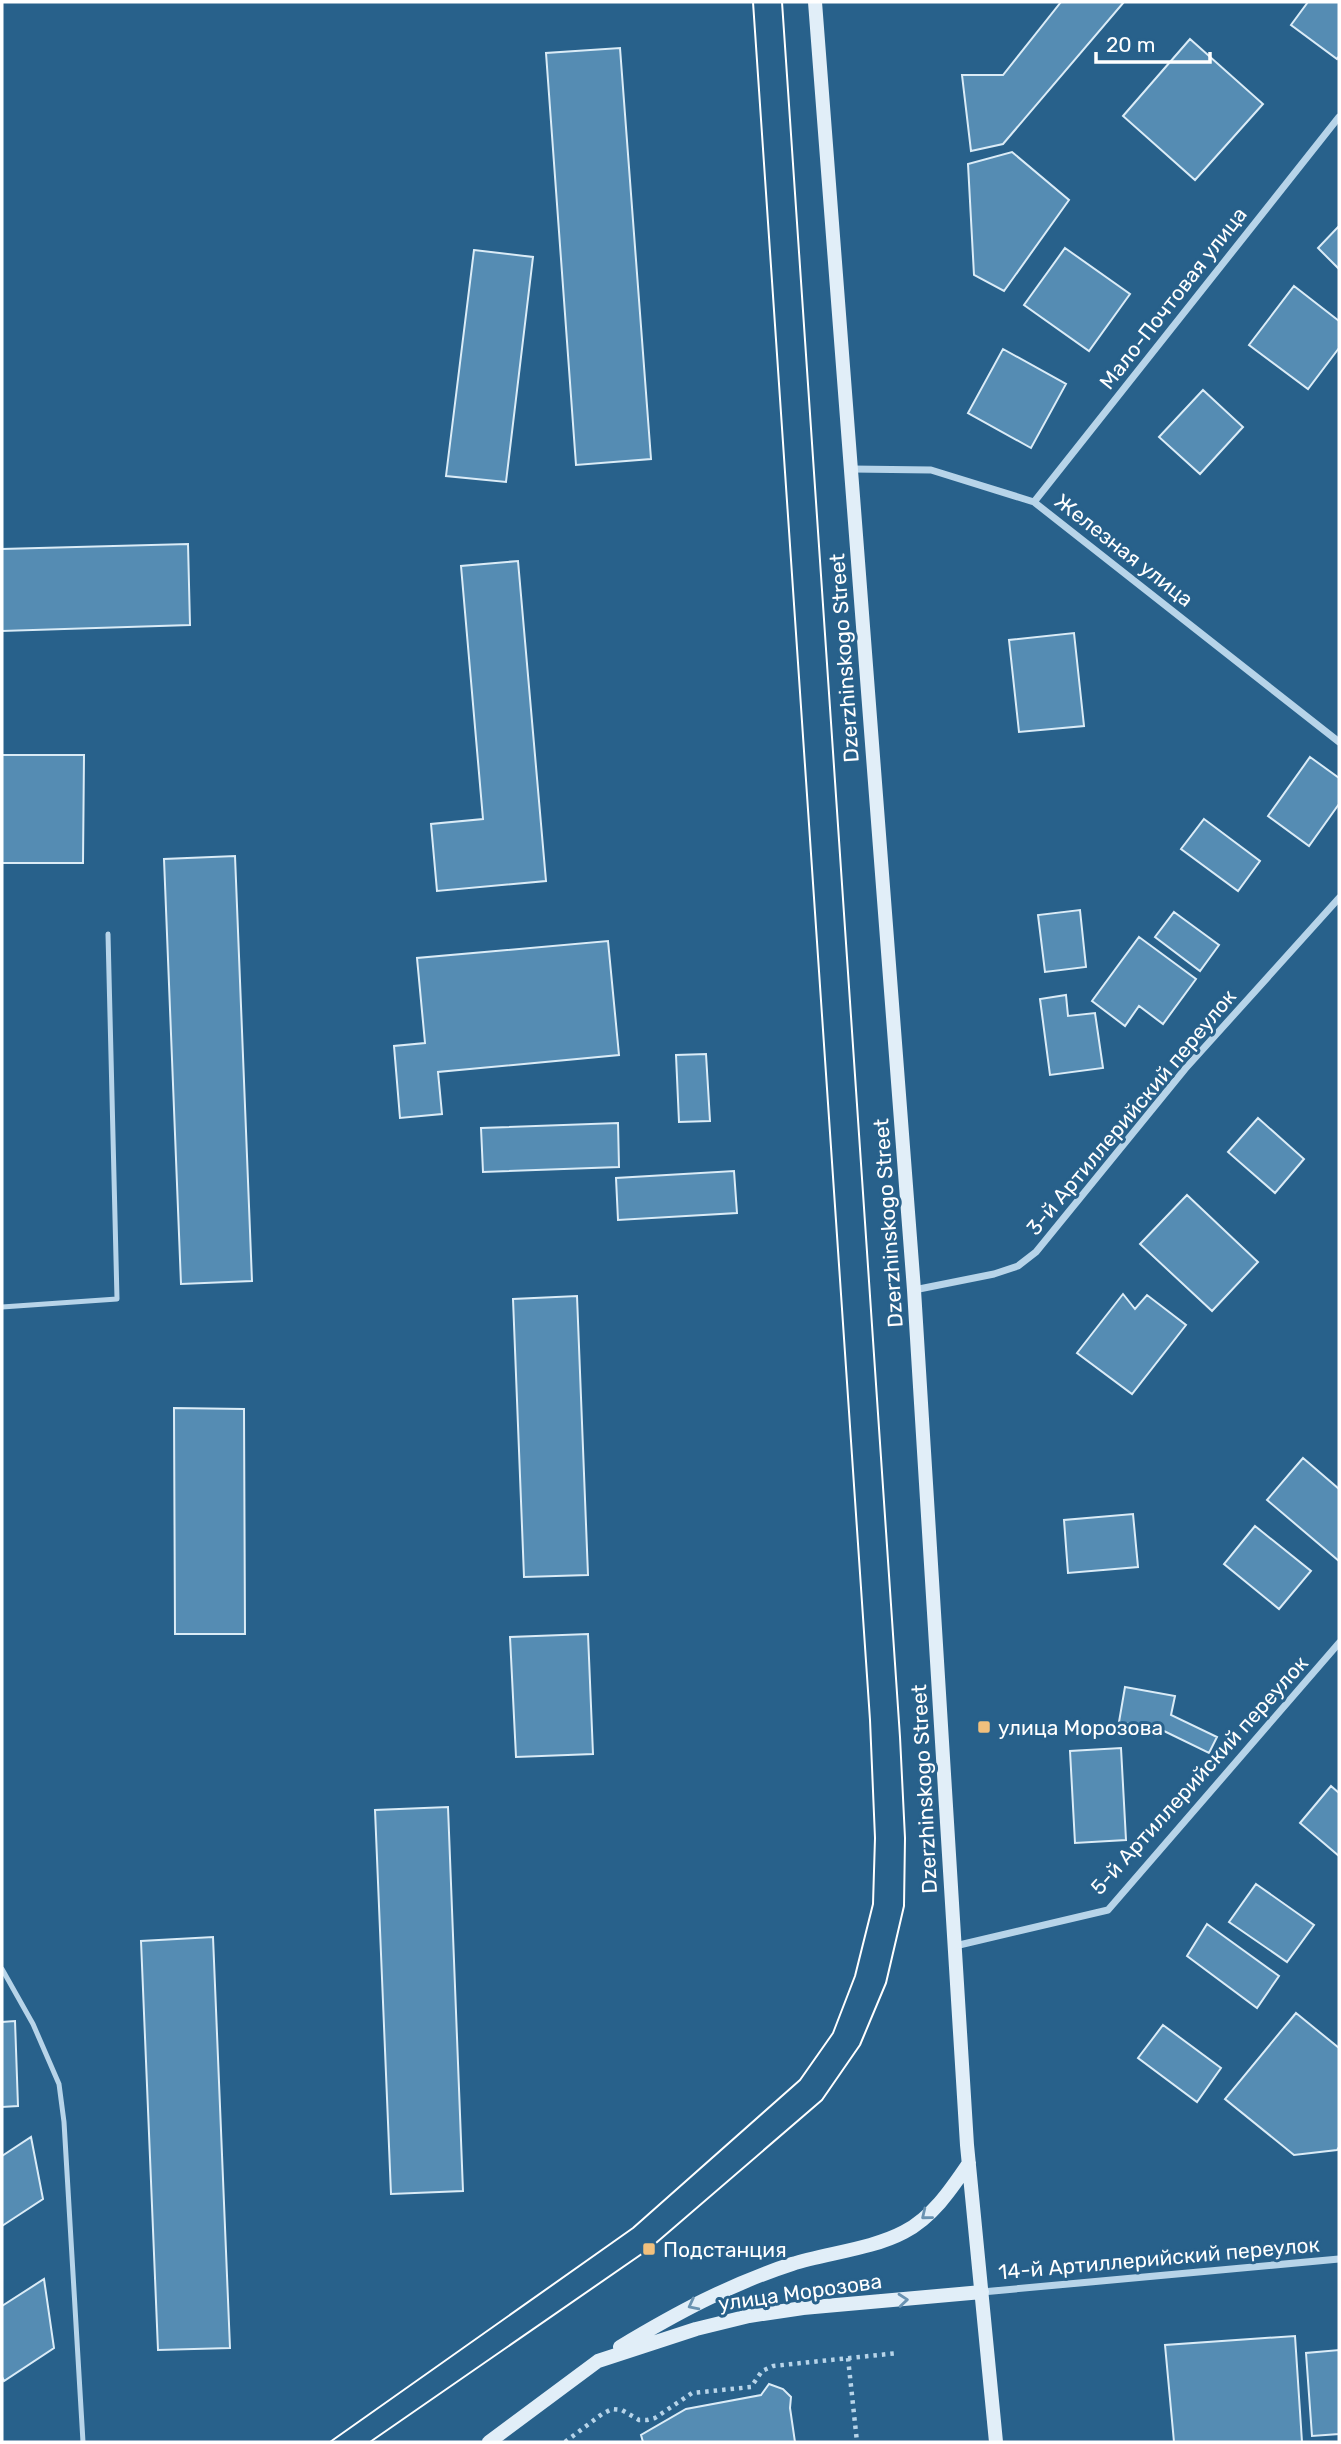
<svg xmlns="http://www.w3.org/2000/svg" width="1341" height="2444" font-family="Rubik,sans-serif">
<rect width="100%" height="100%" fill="#28618b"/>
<!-- building -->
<path fill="#558cb3" stroke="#dbecf7" stroke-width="2" d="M 1061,2 L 1124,2 L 1003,144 L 971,151 L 962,75 L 1003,75 Z
M 1308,2 L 1339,2 L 1339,56 L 1337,59 L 1291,25 Z
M 1190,39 L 1263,104 L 1195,180 L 1123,116 Z
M 620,48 L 651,459 L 576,465 L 546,53 Z
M 1012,152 L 1069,200 L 1004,291 L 974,275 L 968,164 Z
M 1339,226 L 1339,269 L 1318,248 Z
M 1065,248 L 1130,294 L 1089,351 L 1024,305 Z
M 474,250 L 533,257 L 506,482 L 446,476 Z
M 1294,286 L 1339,321 L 1339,348 L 1308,389 L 1249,345 Z
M 1003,349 L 1066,384 L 1031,448 L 968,413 Z
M 1203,390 L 1243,427 L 1200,474 L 1159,437 Z
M 188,544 L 190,625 L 2,631 L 2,549 Z
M 518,561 L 546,881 L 437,891 L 431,824 L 483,819 L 461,566 Z
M 1074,633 L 1084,726 L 1019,732 L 1009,640 Z
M 2,755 L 84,755 L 83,863 L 2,863 Z
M 1310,757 L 1339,778 L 1339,804 L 1309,846 L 1268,816 Z
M 1204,819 L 1260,861 L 1238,891 L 1181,849 Z
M 235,856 L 252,1281 L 181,1284 L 164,859 Z
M 1080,910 L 1086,967 L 1045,972 L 1038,915 Z
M 1174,912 L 1219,945 L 1200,971 L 1155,937 Z
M 1139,937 L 1196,979 L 1163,1024 L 1139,1006 L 1125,1026 L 1092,1001 Z
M 608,941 L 619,1055 L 438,1072 L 442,1114 L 400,1118 L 394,1046 L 425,1043 L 417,958 Z
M 1066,995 L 1068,1016 L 1095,1013 L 1103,1068 L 1050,1075 L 1040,999 Z
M 706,1054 L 710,1121 L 679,1122 L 676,1055 Z
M 1258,1118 L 1304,1159 L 1275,1193 L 1228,1152 Z
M 618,1123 L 619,1167 L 483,1172 L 481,1128 Z
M 734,1171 L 737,1213 L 618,1220 L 616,1178 Z
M 1187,1195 L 1258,1262 L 1212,1311 L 1140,1244 Z
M 1123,1294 L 1135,1309 L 1147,1295 L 1186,1325 L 1132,1394 L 1077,1353 Z
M 577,1296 L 588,1575 L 524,1577 L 513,1299 Z
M 174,1408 L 244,1409 L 245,1634 L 175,1634 Z
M 1303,1458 L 1339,1489 L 1339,1561 L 1267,1500 Z
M 1133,1514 L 1138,1567 L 1068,1573 L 1064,1520 Z
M 1255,1526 L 1311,1571 L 1279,1609 L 1224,1564 Z
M 588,1634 L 593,1754 L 516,1757 L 510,1637 Z
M 1125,1687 L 1175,1696 L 1171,1715 L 1217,1737 L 1209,1753 L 1164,1731 L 1119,1722 Z
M 1121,1748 L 1126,1840 L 1075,1843 L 1070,1751 Z
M 1331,1786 L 1339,1793 L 1339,1856 L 1300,1823 Z
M 448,1807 L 463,2191 L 391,2194 L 375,1810 Z
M 1256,1884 L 1314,1925 L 1287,1962 L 1229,1922 Z
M 1207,1924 L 1279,1976 L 1257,2008 L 1187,1956 Z
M 213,1937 L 230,2348 L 158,2350 L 141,1941 Z
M 1296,2013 L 1339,2048 L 1339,2147 L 1337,2150 L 1294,2155 L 1225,2099 Z
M 15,2021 L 18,2106 L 2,2107 L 2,2022 Z
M 1163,2025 L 1221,2068 L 1197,2102 L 1138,2058 Z
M 31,2137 L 43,2199 L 2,2226 L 2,2156 Z
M 44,2279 L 54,2348 L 4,2381 L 2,2377 L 2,2306 Z
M 1295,2336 L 1302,2442 L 1174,2442 L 1165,2345 Z
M 1339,2350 L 1339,2434 L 1312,2436 L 1306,2353 Z
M 769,2384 L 783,2389 L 791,2397 L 790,2408 L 795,2442 L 643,2442 L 641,2435 L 686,2409 L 761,2395 Z"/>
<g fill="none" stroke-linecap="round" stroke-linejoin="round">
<!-- path -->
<path stroke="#b7d4e9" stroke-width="4.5" stroke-dasharray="3.5 5" stroke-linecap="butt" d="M 848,2358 L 857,2442
M 565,2442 L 602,2414 L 612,2409 L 622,2410 L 639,2420 L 647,2420 L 655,2418 L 692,2393 L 751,2387 L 762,2371 L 773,2366 L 898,2353"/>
<!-- service -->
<path stroke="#b7d4e9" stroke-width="5" d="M 2,1307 L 117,1299 L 108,934
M 2,1969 L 33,2024 L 59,2084 L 64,2122 L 83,2442"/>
<!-- minor -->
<path stroke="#b7d4e9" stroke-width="7" d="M 852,469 L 931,470 L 1034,502 L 1339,742
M 1034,502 L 1339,117
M 914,1290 L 994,1274 L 1018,1266 L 1036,1252 L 1185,1069 L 1339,898
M 955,1946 L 1108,1910 L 1339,1643
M 982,2292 L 1339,2259"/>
<!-- secondary -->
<path stroke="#e1eef8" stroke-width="14" d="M 815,2 L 914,1290 L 967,2145 L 996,2442
M 620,2347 C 675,2314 730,2284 792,2264 C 827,2253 872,2249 904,2232 C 933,2217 952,2188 969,2163
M 489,2442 L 598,2361 L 696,2329 L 749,2316 L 803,2308 L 982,2292"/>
<!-- tram -->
<path stroke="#fff" stroke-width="2" d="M 330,2442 L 633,2228 L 800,2080 L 833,2033 L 855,1976 L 873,1904 L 875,1838 L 870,1720 L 753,2
M 370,2442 L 649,2249 L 822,2100 L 860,2045 L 886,1983 L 904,1906 L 905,1838 L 900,1737 L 782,2"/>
</g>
<!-- one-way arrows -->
<defs><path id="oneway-chevron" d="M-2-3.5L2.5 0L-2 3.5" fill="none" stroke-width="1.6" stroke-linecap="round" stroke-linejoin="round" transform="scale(1.75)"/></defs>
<g stroke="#6992b1">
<use href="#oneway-chevron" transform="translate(926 2215) rotate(141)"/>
<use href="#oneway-chevron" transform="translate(903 2300) rotate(-5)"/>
<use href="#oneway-chevron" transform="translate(693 2305) rotate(153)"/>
</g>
<!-- markers -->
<g fill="#f1c07d" stroke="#28618b" stroke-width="2.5">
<rect x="977" y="1720" width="14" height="14" rx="3.5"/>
<rect x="642" y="2242" width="14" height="14" rx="3.5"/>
</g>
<g text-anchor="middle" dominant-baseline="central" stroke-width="6" stroke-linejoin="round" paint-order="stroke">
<!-- street labels -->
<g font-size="21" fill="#fff" stroke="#28618b">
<text transform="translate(1173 298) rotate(-52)">Мало-Почтовая улица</text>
<text transform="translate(1124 550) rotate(38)">Железная улица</text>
<text transform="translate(844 658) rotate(-94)">Dzerzhinskogo Street</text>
<text transform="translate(1131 1112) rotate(-50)">3-й Артиллерийский переулок</text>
<text transform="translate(888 1223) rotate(-94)">Dzerzhinskogo Street</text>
<text transform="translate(1199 1775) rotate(-48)">5-й Артиллерийский переулок</text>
<text transform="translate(924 1789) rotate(-93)">Dzerzhinskogo Street</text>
<text transform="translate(1159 2258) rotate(-5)">14-й Артиллерийский переулок</text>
<text transform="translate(800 2292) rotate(-8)">улица Морозова</text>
</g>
<!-- poi labels -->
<g font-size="21" fill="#fff" stroke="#28618b" text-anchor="start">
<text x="998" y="1727">улица Морозова</text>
<text x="663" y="2249">Подстанция</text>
</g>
</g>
<!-- border -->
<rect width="1341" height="2444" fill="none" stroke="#ffffff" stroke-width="7"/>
<!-- scale -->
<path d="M1096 52v10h114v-10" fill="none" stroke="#ffffff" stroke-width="3.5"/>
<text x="1106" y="52" font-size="21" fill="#ffffff" stroke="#28618b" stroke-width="5" paint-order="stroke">20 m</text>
</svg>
